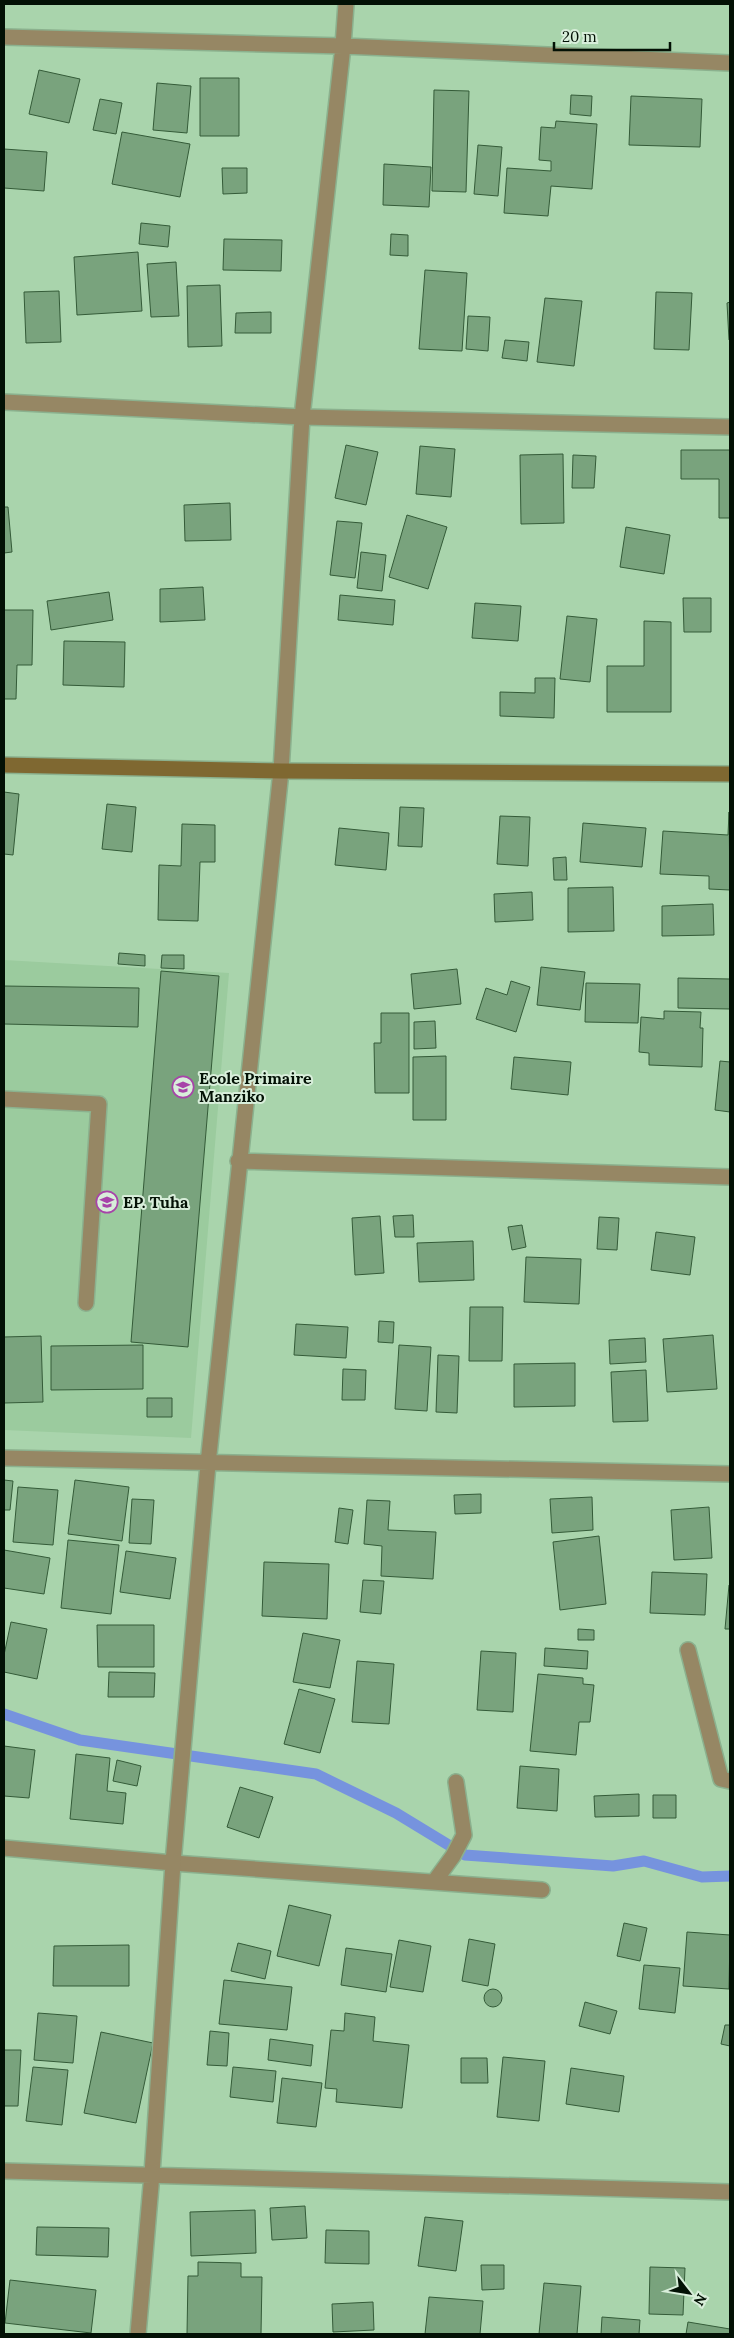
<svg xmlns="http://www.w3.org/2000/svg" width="734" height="2338" font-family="Lora,serif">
<rect width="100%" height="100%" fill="#a9d4ac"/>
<!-- built -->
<path fill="#9bcb9e" d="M 4,960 L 229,973 L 191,1438 L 4,1430 Z"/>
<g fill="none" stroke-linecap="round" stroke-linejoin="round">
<!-- stream -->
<path stroke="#7693de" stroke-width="11" d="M 4,1714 L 80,1740 L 316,1774 L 396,1813 L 465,1855 L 613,1866 L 644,1861 L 702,1877 L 730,1876"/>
</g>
<!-- building -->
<path fill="#79a37d" stroke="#345b38" d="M 39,70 L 80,79 L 69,123 L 29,114 Z
M 200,78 L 239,78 L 239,136 L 200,136 Z
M 157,83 L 191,86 L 187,133 L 153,130 Z
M 434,90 L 469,91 L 466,192 L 432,191 Z
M 571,95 L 592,96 L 591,116 L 570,114 Z
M 631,96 L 702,99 L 700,147 L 629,145 Z
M 100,99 L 122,103 L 116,134 L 93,130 Z
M 556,121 L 597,124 L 592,189 L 551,186 L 548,216 L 504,213 L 507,168 L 551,171 L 551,161 L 539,160 L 541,127 L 555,128 Z
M 122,132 L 190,144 L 180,197 L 112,184 Z
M 478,145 L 502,147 L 498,196 L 474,194 Z
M 4,149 L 47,152 L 44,191 L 4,188 Z
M 384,164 L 431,167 L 429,207 L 383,205 Z
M 222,168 L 247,168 L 247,193 L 223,194 Z
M 141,223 L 170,226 L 168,247 L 139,244 Z
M 391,234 L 408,235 L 408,256 L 390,255 Z
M 224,239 L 282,240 L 281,271 L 223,270 Z
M 138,252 L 142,311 L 77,315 L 74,257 Z
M 176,262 L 179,316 L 151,317 L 147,264 Z
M 425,270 L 467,273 L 462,351 L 419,349 Z
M 220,285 L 222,346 L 188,347 L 187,286 Z
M 59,291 L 61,342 L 26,343 L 24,292 Z
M 656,292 L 692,293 L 689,350 L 654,349 Z
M 545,298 L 582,301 L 574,366 L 537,362 Z
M 730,302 L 730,340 L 729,340 L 727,303 Z
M 271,312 L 271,333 L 235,333 L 236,313 Z
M 468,316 L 490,317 L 488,351 L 466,349 Z
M 505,340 L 529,342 L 527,361 L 502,358 Z
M 346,445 L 378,452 L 366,505 L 335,498 Z
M 420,446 L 455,449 L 451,497 L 416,494 Z
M 681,450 L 730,450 L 730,518 L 719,518 L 719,479 L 681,479 Z
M 563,454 L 564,523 L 521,524 L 520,455 Z
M 573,455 L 596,456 L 594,488 L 572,488 Z
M 230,503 L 231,540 L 185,541 L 184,505 Z
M 4,507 L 8,507 L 12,552 L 4,553 Z
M 407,515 L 447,527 L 428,589 L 389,577 Z
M 337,521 L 362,523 L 355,578 L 330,575 Z
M 626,527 L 670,535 L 664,574 L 620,567 Z
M 361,552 L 386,555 L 382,591 L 357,588 Z
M 203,587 L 205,620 L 160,622 L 160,589 Z
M 109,592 L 113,620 L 51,630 L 47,601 Z
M 340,595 L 395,600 L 393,625 L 338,620 Z
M 683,598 L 711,598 L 711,632 L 684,632 Z
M 475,603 L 521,606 L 518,641 L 472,638 Z
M 4,610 L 33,610 L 32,665 L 17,665 L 16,699 L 4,699 Z
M 567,616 L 597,619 L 590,682 L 560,679 Z
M 644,621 L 671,622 L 671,712 L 607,712 L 607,666 L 644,666 Z
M 64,641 L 125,642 L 124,687 L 63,685 Z
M 535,678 L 555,678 L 554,718 L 500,716 L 500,692 L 535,693 Z
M 4,792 L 19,794 L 13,855 L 4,854 Z
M 107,804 L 136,807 L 132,852 L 102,849 Z
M 400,807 L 424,808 L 422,847 L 398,846 Z
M 729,812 L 730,890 L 709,889 L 709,876 L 660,874 L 663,831 L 728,835 Z
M 500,816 L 530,817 L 528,866 L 497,864 Z
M 583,823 L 646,828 L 642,867 L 580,862 Z
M 182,824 L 215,825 L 215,862 L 200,862 L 198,921 L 158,920 L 159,865 L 181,866 Z
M 339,828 L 389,833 L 386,870 L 335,865 Z
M 566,857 L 567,880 L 554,880 L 553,858 Z
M 613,887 L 614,931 L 568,932 L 568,888 Z
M 532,892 L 533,920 L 495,922 L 494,894 Z
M 713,904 L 714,935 L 662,936 L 662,906 Z
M 119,953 L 145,955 L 145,966 L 118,964 Z
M 162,955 L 184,955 L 184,969 L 161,968 Z
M 541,967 L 585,972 L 580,1010 L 537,1005 Z
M 457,969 L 461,1004 L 414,1009 L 411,974 Z
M 161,971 L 219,976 L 188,1347 L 131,1342 Z
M 678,978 L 730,979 L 730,1009 L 678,1008 Z
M 511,981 L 530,987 L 516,1032 L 476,1019 L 486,988 L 507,995 Z
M 586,983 L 640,984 L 638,1023 L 585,1022 Z
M 4,986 L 139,988 L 138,1027 L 4,1024 Z
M 664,1011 L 701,1012 L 700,1028 L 703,1028 L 702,1067 L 649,1065 L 649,1053 L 639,1052 L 641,1017 L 664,1019 Z
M 381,1013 L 409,1013 L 409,1093 L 375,1093 L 374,1043 L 381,1043 Z
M 435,1021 L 436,1048 L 414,1049 L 414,1022 Z
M 446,1056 L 446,1120 L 413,1120 L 413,1057 Z
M 514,1057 L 571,1062 L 568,1095 L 511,1089 Z
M 720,1061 L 730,1062 L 730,1112 L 715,1110 Z
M 413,1215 L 414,1237 L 395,1237 L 393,1216 Z
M 380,1216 L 384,1273 L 355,1275 L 352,1218 Z
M 599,1217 L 619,1218 L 617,1250 L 597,1249 Z
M 522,1225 L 526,1247 L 512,1250 L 508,1227 Z
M 656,1232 L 695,1237 L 690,1275 L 651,1270 Z
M 473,1241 L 474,1280 L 419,1282 L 417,1243 Z
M 526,1257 L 581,1259 L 579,1304 L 524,1302 Z
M 470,1307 L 503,1307 L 502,1361 L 469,1361 Z
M 379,1321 L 394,1322 L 393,1343 L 378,1342 Z
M 296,1324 L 348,1327 L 346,1358 L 294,1355 Z
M 713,1335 L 717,1389 L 667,1392 L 663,1339 Z
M 41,1336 L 43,1402 L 4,1403 L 4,1337 Z
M 645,1338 L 646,1362 L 610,1364 L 609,1340 Z
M 143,1345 L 143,1389 L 51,1390 L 51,1346 Z
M 399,1345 L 431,1347 L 427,1411 L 395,1409 Z
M 438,1355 L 459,1356 L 457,1413 L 436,1412 Z
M 575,1363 L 575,1406 L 514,1407 L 514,1364 Z
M 343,1369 L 366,1370 L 365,1400 L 342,1400 Z
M 646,1370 L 648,1421 L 613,1422 L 611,1372 Z
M 147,1398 L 172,1398 L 172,1417 L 147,1417 Z
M 4,1480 L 13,1481 L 10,1510 L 4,1510 Z
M 75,1480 L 129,1487 L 122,1541 L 68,1534 Z
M 18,1487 L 58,1490 L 53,1545 L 13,1542 Z
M 481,1494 L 481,1513 L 455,1514 L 454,1495 Z
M 592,1497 L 593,1530 L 552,1533 L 550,1499 Z
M 132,1499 L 154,1500 L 151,1544 L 129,1543 Z
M 367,1500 L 390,1501 L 388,1530 L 436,1532 L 433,1579 L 381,1576 L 382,1546 L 364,1544 Z
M 709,1507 L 712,1558 L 674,1560 L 671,1510 Z
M 339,1508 L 353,1510 L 348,1544 L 335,1542 Z
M 599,1536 L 606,1604 L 560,1610 L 553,1542 Z
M 68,1540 L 119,1545 L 111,1614 L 61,1608 Z
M 4,1550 L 50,1558 L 44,1594 L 4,1588 Z
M 126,1551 L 176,1558 L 170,1599 L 120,1592 Z
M 264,1562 L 329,1564 L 327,1619 L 262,1616 Z
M 652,1572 L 707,1574 L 705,1615 L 650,1613 Z
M 363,1580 L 384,1581 L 381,1614 L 360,1612 Z
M 729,1585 L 730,1585 L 730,1629 L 725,1629 Z
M 11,1622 L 47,1629 L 37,1679 L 4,1672 L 4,1655 Z
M 97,1625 L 154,1625 L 154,1667 L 98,1667 Z
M 578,1629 L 594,1630 L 594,1640 L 578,1640 Z
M 303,1633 L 340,1640 L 330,1688 L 293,1682 Z
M 545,1648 L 588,1651 L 587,1669 L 544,1666 Z
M 481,1651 L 516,1653 L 513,1712 L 477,1710 Z
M 357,1661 L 394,1664 L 389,1724 L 352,1722 Z
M 109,1672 L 155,1673 L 154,1697 L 108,1697 Z
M 538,1674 L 583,1678 L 583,1684 L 594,1685 L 590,1722 L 579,1722 L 576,1755 L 530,1751 Z
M 299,1689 L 335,1699 L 320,1753 L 284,1744 Z
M 4,1746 L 35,1750 L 29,1798 L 4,1796 Z
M 76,1754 L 110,1758 L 107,1791 L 126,1793 L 123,1824 L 70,1819 Z
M 117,1760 L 141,1766 L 137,1786 L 113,1781 Z
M 520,1766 L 559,1769 L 557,1811 L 517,1808 Z
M 240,1787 L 273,1797 L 259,1838 L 227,1827 Z
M 639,1794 L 639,1816 L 595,1817 L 594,1796 Z
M 653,1795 L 676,1795 L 676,1818 L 653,1818 Z
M 289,1905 L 331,1915 L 319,1966 L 277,1956 Z
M 624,1923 L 647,1928 L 640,1961 L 617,1956 Z
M 687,1932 L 730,1935 L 729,1989 L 683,1986 Z
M 469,1939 L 495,1944 L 488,1986 L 462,1981 Z
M 399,1940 L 431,1946 L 423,1992 L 390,1987 Z
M 238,1943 L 271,1951 L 265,1979 L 231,1971 Z
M 129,1945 L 129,1986 L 53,1986 L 54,1946 Z
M 346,1948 L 392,1954 L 386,1992 L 341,1985 Z
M 644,1965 L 680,1968 L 675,2013 L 639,2009 Z
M 224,1980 L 292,1987 L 287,2030 L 219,2024 Z
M484 1998a9 9 0 1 1 18 0a9 9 0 1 1-18 0Z
M 585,2002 L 617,2011 L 610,2034 L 579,2026 Z
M 38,2013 L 77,2016 L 73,2063 L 34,2060 Z
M 345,2013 L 375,2017 L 373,2041 L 409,2045 L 402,2108 L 336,2102 L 337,2089 L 325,2088 L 331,2030 L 344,2031 Z
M 725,2025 L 730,2025 L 730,2046 L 721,2044 Z
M 210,2031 L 229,2033 L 227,2066 L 207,2065 Z
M 101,2032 L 153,2043 L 136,2123 L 84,2113 Z
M 270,2039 L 313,2045 L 311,2066 L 268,2060 Z
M 4,2050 L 21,2050 L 18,2106 L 4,2106 Z
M 503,2057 L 545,2061 L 539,2121 L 497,2117 Z
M 461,2058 L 487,2058 L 488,2083 L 461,2083 Z
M 33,2067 L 68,2070 L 62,2125 L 26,2121 Z
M 233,2067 L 276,2071 L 273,2102 L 230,2097 Z
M 571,2068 L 624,2076 L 619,2112 L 566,2104 Z
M 282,2078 L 322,2083 L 316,2127 L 277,2123 Z
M 305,2206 L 307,2238 L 272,2240 L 270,2208 Z
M 255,2210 L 256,2253 L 191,2256 L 190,2212 Z
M 425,2217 L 463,2221 L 456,2271 L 418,2266 Z
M 37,2227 L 109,2228 L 108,2257 L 36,2255 Z
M 326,2230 L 369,2231 L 369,2264 L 325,2263 Z
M 198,2262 L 241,2263 L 241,2277 L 262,2277 L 261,2334 L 187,2334 L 188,2276 L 198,2276 Z
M 481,2265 L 504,2265 L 504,2289 L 482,2290 Z
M 650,2267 L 685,2268 L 683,2315 L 649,2314 Z
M 10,2280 L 96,2290 L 91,2333 L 5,2323 Z
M 544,2283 L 581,2286 L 577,2334 L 539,2334 Z
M 429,2297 L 483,2301 L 480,2334 L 425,2334 Z
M 373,2302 L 374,2330 L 333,2332 L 332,2304 Z
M 602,2317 L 640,2320 L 639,2334 L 601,2334 Z
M 688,2322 L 730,2329 L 730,2334 L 686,2334 Z"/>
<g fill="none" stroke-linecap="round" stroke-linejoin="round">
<!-- lane casing -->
<g stroke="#8bb18e" stroke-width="18">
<path id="lane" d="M 4,1099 L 99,1104 L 86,1303
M 688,1650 L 721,1779 L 730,1781
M 173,1863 L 542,1890
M 434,1882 L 453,1856 L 464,1835 L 456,1782"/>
</g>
<!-- street casing -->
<g stroke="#8bb18e" stroke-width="18">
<path id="street" d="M 4,37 L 343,46 L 730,63
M 4,402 L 302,417 L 730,427
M 238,1161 L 730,1177
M 4,1458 L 730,1474
M 4,1848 L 173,1863
M 4,2171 L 730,2192
M 138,2334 L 152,2174 L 173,1863 L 208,1464 L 281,771 L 302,417 L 343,46 L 346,4"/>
</g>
<!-- secondary casing -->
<g stroke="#8bb18e" stroke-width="18">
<path id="secondary" d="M 4,765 L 281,771 L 730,774"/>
</g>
<!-- lane -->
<use href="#lane" stroke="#968764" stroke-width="15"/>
<!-- street -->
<use href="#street" stroke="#968764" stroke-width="15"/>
<!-- secondary -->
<use href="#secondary" stroke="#7f6831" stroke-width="15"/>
</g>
<!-- icons -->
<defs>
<g id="school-ring" transform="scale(1.125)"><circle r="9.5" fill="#d8eeda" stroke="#a744a9" stroke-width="1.5"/><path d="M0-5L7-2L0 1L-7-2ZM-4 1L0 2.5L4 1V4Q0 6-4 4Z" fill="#a744a9"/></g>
</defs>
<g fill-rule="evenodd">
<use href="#school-ring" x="183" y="1087"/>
<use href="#school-ring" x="107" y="1202"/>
</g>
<g text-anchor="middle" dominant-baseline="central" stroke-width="4" stroke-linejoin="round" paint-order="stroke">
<!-- poi labels -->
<g font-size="16" font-weight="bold" fill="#031105" stroke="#d8eeda" text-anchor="start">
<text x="199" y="1078">Ecole Primaire<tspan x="199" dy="18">Manziko</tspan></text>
<text x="123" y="1202">EP. Tuha</text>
</g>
</g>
<!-- border -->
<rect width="734" height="2338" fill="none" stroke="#031105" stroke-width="10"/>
<!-- north arrow -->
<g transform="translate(689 2293) rotate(121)" stroke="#d8eeda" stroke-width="4" paint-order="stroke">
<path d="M0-4L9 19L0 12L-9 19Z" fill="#031105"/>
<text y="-8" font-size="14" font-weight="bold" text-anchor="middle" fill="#031105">N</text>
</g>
<!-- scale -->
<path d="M554 42v8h116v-8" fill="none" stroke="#031105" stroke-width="2.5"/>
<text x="562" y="42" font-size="15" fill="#031105" stroke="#d8eeda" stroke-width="4" paint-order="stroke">20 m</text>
</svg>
